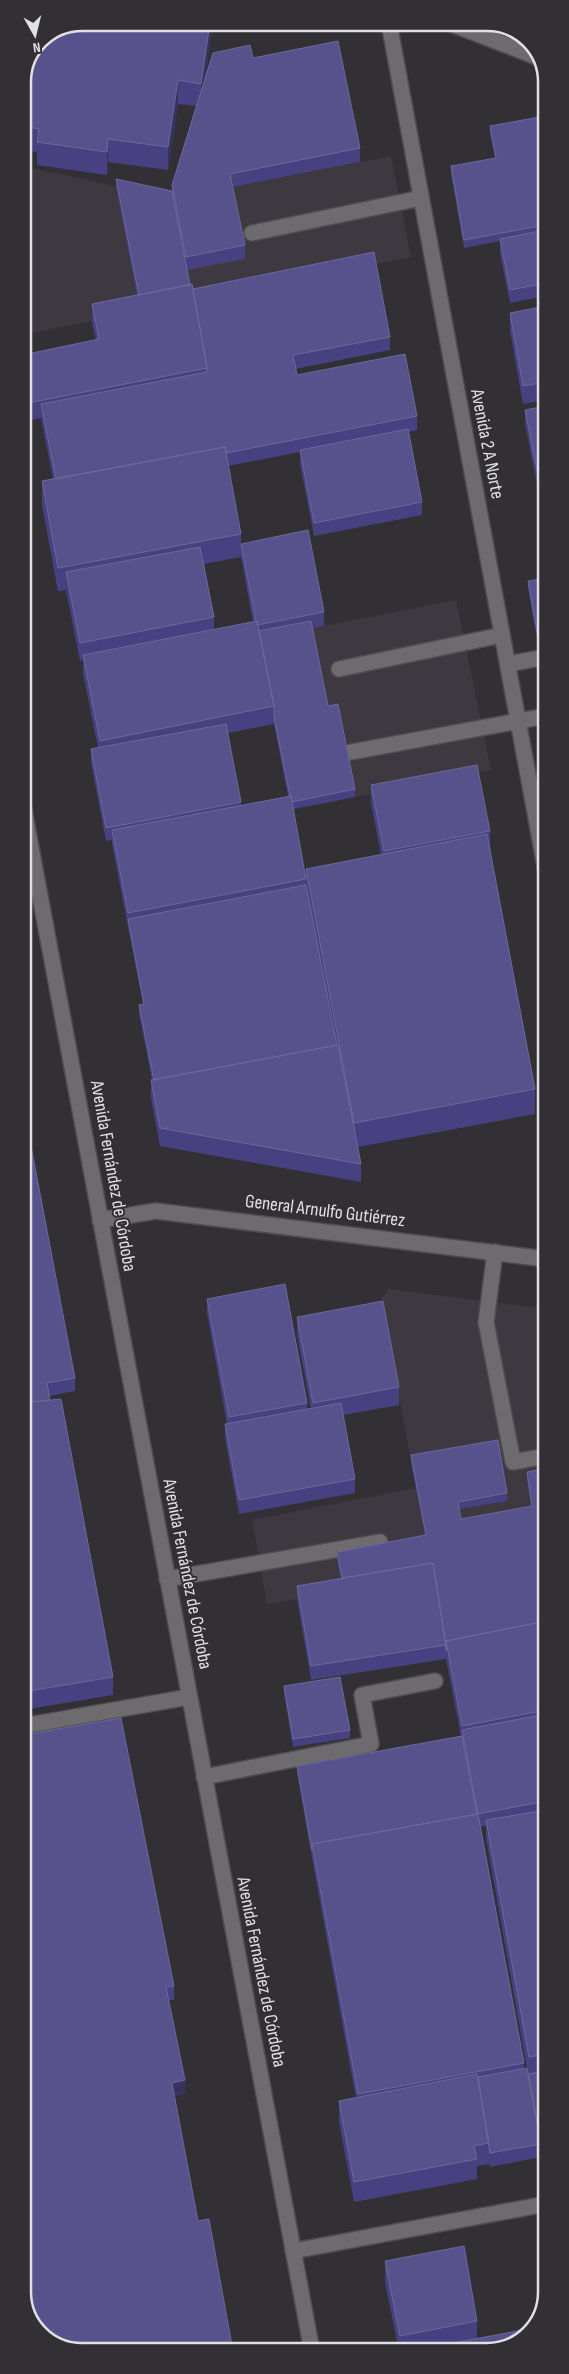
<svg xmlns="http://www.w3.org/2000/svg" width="569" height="2374" font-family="'Sofia Sans Condensed',sans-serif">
<rect width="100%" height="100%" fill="#323034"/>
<!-- built -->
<path fill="#3e3941" d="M 391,156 L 411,257 L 26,334 L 23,319 L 23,166 L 172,199 Z
M 456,600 L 491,770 L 291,810 L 257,639 Z
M 388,1289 L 546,1309 L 546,1555 L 433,1577 L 267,1604 L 252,1520 L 416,1488 L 381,1299 Z"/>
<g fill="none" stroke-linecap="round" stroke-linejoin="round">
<!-- service casing -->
<g stroke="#4e4c4f" stroke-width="18">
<path id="service" d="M 252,233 L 421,198
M 508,664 L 546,657
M 339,669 L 502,635
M 351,752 L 546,716
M 495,1252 L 486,1322 L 513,1462 L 546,1456
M 167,1579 L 380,1542
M 23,1726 L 189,1697
M 204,1777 L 371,1744 L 362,1695 L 435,1681"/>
</g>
<!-- minor casing -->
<g stroke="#4e4c4f" stroke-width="18">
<path id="minor" d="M 389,23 L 546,872
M 449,23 L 537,57
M 293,2251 L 546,2204"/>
</g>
<!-- tertiary casing -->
<g stroke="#4e4c4f" stroke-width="18">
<path id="tertiary" d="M 100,1220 L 156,1211 L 546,1259"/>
</g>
<!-- secondary casing -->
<g stroke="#4e4c4f" stroke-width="18">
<path id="secondary" d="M 23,805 L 312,2351"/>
</g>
<!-- service -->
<use href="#service" stroke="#6d6b6e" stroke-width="15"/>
<!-- minor -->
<use href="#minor" stroke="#6d6b6e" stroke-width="15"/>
<!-- tertiary -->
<use href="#tertiary" stroke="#6d6b6e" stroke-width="15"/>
<!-- secondary -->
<use href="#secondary" stroke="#6d6b6e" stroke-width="15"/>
</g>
<!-- wall -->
<path fill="#474181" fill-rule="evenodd" d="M 211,23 L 211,35 L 205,79 L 253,58 L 360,148 L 360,162 L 233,187 L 245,245 L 245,259 L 187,270 L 190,285 L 193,289 L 390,337 L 390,350 L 295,369 L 297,375 L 417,416 L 417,430 L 409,432 L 422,502 L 422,515 L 314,536 L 300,464 L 300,452 L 228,466 L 241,534 L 241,544 L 324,612 L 324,626 L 313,628 L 328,706 L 355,789 L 355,797 L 293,809 L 306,879 L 306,885 L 306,869 L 381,855 L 371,803 L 371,785 L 490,831 L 490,849 L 535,1089 L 535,1114 L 358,1147 L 361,1164 L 361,1182 L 160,1146 L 151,1098 L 151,1080 L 152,1080 L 139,1013 L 139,1005 L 143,1004 L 112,844 L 112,840 L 106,841 L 91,763 L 91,749 L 98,748 L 83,673 L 83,660 L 80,661 L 66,590 L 58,591 L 42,505 L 42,481 L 53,479 L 41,418 L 23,422 L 23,355 L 96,340 L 92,322 L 92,304 L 137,295 L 116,187 L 116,179 L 172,191 L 172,185 L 196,106 L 178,104 L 168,170 L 108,162 L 107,175 L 37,165 L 37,152 L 23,150 L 22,82 ZM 241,557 L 253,622 L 214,630 L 214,617 L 204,564 ZM 274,724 L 288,796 L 241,805 L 228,733 Z
M 545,116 L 546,296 L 510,303 L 500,253 L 500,241 L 464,248 L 451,174 L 451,166 L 495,158 L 490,133 L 490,126 Z
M 546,306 L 546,400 L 523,404 L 510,331 L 510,313 Z
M 546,406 L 546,513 L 543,493 L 539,494 L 525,424 L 525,410 Z
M 546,578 L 546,649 L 539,650 L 528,588 L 528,581 Z
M 23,1104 L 75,1378 L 75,1391 L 49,1396 L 113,1677 L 113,1695 L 23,1710 Z
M 207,1299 L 307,1403 L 307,1409 L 311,1409 L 297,1335 L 297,1317 L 399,1387 L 399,1405 L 343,1415 L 355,1479 L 355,1493 L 239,1514 L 225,1438 L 225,1424 L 227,1424 L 207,1313 Z
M 411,1455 L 507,1493 L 507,1501 L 459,1509 L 461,1519 L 531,1506 L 527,1480 L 527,1472 L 546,1468 L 546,2156 L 490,2167 L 489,2161 L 489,2164 L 477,2166 L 477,2179 L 354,2202 L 339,2122 L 339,2101 L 356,2098 L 312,1858 L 297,1773 L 297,1766 L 461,1736 L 446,1659 L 311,1680 L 297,1599 L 297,1586 L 341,1578 L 337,1560 L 337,1552 L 425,1535 L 411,1463 ZM 486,1826 L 486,1838 L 528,2074 L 524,2069 L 524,2063 L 480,1827 Z
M 284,1686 L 350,1730 L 350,1738 L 293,1747 L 284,1694 Z
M 23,1735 L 174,1986 L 174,2000 L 169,2000 L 185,2094 L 174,2096 L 198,2221 Z
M 385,2261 L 477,2321 L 477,2338 L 498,2350 L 399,2351 L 385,2282 Z"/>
<!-- shaded-wall -->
<path fill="#37335e" d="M 210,23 L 211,23 L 211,35 L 201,107 L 201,84 Z
M 178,80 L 178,104 L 168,170 L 168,147 Z
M 108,139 L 108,162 L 107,175 L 107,152 Z
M 185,2080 L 185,2094 L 172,2097 L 172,2083 Z"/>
<!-- building -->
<path fill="#57528c" stroke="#6d6899" d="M 82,22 L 210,23 L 201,84 L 178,80 L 168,147 L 108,139 L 107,152 L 37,142 L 39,129 L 23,126 L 22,82 L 40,40 Z
M 338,41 L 360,148 L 230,174 L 245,245 L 186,257 L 172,185 L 213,53 L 250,45 L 253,58 Z
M 545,116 L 545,225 L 464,240 L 451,166 L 496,158 L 490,126 Z
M 116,179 L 172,191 L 190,285 L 139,295 Z
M 545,230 L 546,283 L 510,290 L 500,239 Z
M 374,252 L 390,337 L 293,355 L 297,375 L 405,354 L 417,416 L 226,453 L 225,447 L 56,479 L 41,404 L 207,372 L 207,368 L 193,289 Z
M 192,284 L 207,368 L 23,404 L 23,355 L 99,339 L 92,304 Z
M 546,306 L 546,382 L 523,386 L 510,313 Z
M 546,406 L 546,472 L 543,473 L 543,479 L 539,480 L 525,410 Z
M 408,429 L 422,502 L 314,523 L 300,450 Z
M 225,447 L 241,534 L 58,568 L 42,481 Z
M 546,472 L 546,490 L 543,473 Z
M 308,530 L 324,612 L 257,625 L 257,621 L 256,621 L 241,544 Z
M 200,547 L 214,617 L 80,643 L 66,572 Z
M 546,578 L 546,642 L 539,643 L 528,581 Z
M 257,621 L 274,706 L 100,741 L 83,655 Z
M 311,621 L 328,706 L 338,704 L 355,789 L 292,802 L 291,796 L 290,796 L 274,717 L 274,706 L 259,631 Z
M 226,724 L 241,802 L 106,828 L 91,749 Z
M 477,765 L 490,831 L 384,851 L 371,785 Z
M 291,796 L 306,879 L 128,913 L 112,830 Z
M 487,834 L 535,1089 L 354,1123 L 306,869 Z
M 306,885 L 337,1045 L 154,1080 L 139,1005 L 144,1004 L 128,919 Z
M 338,1045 L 361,1164 L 160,1128 L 151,1080 Z
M 23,1104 L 75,1378 L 47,1383 L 50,1400 L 23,1403 Z
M 285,1284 L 307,1403 L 229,1417 L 207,1299 Z
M 383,1301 L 399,1387 L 313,1403 L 297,1317 Z
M 61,1399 L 113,1677 L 23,1692 L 23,1403 Z
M 341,1403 L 355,1479 L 239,1500 L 225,1424 Z
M 498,1440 L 507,1493 L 458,1502 L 461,1519 L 532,1506 L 527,1472 L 546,1468 L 546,1621 L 446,1641 L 446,1651 L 446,1645 L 433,1563 L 342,1578 L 337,1552 L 426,1535 L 411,1455 Z
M 433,1563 L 446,1645 L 311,1666 L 297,1586 Z
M 546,1621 L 546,1710 L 462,1726 L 446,1641 Z
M 340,1677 L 350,1730 L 293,1739 L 284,1686 Z
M 546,1714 L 546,1801 L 478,1814 L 524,2063 L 358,2094 L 312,1844 L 478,1814 L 462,1730 Z
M 121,1718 L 174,1986 L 166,1987 L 185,2080 L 172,2083 L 198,2221 L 209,2219 L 233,2351 L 74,2351 L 43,2337 L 24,2303 L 23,1735 Z
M 462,1736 L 477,1814 L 312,1844 L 312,1850 L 297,1766 Z
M 546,1810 L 546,2054 L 529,2057 L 486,1820 Z
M 527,2068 L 541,2144 L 490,2153 L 478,2077 Z
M 546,2071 L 546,2149 L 541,2150 L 541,2144 L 528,2074 Z
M 477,2074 L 489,2143 L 474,2146 L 477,2159 L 354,2182 L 339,2101 Z
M 464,2246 L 477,2321 L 400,2336 L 385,2261 Z
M 533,2328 L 532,2331 L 498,2350 L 428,2351 L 427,2348 Z"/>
<g text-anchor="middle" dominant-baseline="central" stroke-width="4" stroke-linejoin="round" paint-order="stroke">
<!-- street labels -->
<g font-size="19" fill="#e1e0e2" stroke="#323034">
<text transform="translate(487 444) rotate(79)">Avenida 2 A Norte</text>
<text transform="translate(113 1176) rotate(80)">Avenida Fernández de Córdoba</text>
<text transform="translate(325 1211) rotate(7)">General Arnulfo Gutiérrez</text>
<text transform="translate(187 1574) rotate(79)">Avenida Fernández de Córdoba</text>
<text transform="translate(261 1972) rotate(79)">Avenida Fernández de Córdoba</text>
</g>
</g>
<!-- crop -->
<path d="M0 0H569V2374H0ZM82 31H487A51 51 0 0 1 538 82V2292A51 51 0 0 1 487 2343H82A51 51 0 0 1 31 2292V82A51 51 0 0 1 82 31Z" fill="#323034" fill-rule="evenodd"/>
<path fill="none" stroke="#e1e0e2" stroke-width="2.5" d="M82 31H487A51 51 0 0 1 538 82V2292A51 51 0 0 1 487 2343H82A51 51 0 0 1 31 2292V82A51 51 0 0 1 82 31Z"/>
<!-- north arrow -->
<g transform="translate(35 35) rotate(172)" stroke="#323034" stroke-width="4" paint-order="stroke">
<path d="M0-4L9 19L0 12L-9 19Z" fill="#e1e0e2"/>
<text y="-8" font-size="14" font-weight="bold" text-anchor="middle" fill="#e1e0e2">N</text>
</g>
</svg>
